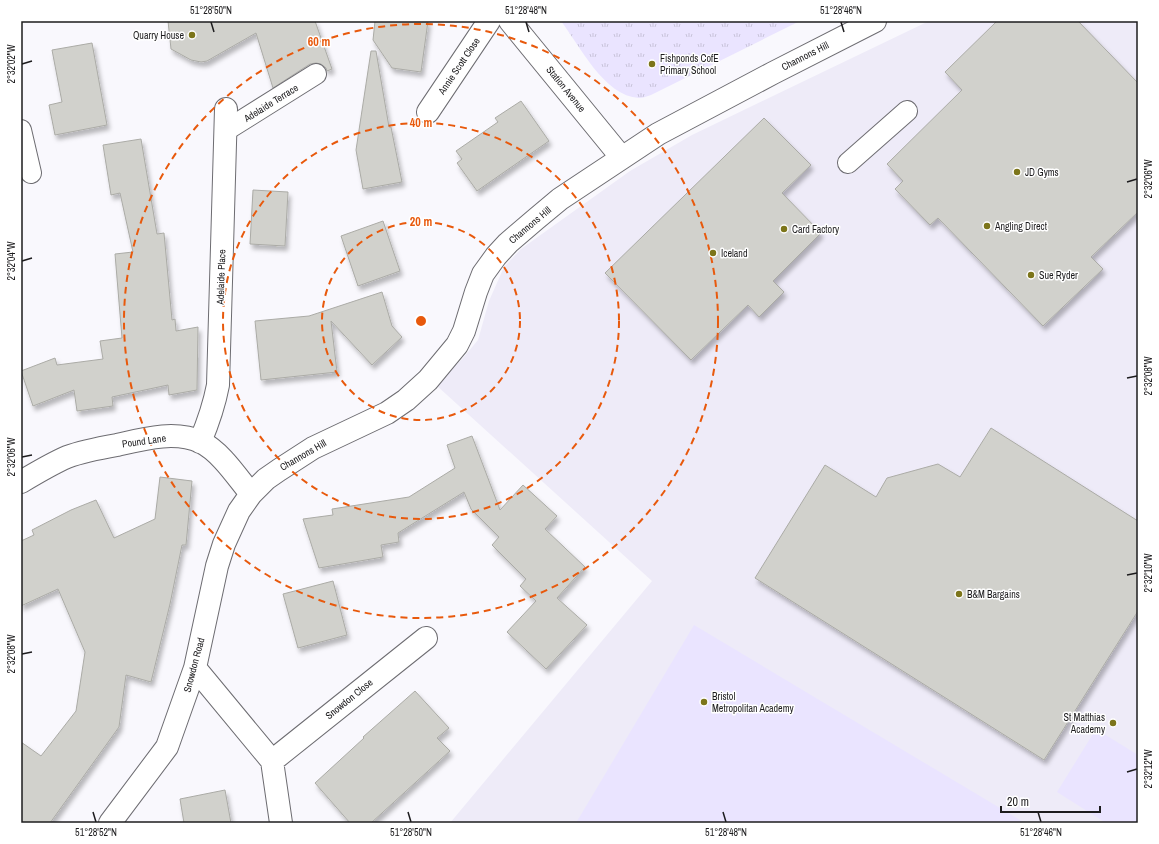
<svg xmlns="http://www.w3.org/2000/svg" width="1159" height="844" font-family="'Archivo Narrow',sans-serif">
<defs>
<pattern id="park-tufts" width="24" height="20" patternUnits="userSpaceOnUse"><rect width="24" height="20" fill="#eae4ff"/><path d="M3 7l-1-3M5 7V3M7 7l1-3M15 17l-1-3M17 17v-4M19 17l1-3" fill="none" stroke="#c8c3da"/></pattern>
<filter id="shadow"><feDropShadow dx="2.5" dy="4.5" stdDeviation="2" flood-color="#0004"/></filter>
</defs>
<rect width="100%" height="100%" fill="#f9f8fd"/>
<!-- built -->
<path fill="#eeebf8" d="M 929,21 L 1138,21 L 1138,823 L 450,823 L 652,581 L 436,385 L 463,358 L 478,340 L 489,301 L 504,267 L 521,249 L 630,171 L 692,135 Z"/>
<!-- grass -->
<path fill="#eae4ff" d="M 694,625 L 1025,823 L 576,823 Z
M 1096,729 L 1138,755 L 1138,823 L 1106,823 L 1057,792 Z"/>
<!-- park -->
<path fill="url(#park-tufts)" d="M 561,21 L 800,21 L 651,95 C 647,96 643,98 639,98 C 604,96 580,46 561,21 Z"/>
<!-- building -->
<path fill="#d1d1cc" stroke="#ababa6" filter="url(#shadow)" d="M 168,21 L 315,21 L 332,69 L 327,71 L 326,68 L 321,64 L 316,63 L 310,64 L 273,88 L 256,33 L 207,61 L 201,62 L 191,60 L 171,49 Z
M 375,21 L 428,21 L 421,72 L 392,68 L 373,40 Z
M 997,21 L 1078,21 L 1138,83 L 1138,212 L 1091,257 L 1103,269 L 1043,326 L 938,218 L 930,225 L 895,189 L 903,181 L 887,164 L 962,90 L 945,72 Z
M 92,43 L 107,125 L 55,135 L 49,105 L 62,102 L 52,50 Z
M 371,51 L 376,51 L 389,127 L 391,127 L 402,182 L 363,189 L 356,150 Z
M 521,101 L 549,141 L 477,191 L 457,163 L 462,159 L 456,151 L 498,122 L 495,118 Z
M 764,118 L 811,165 L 782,193 L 821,233 L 773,281 L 784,292 L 759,317 L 748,305 L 691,360 L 605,273 Z
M 141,139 L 157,234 L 164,233 L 172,320 L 175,319 L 176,331 L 198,327 L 197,390 L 169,395 L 168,385 L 112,397 L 113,406 L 77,411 L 74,390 L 33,406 L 21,371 L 55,358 L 57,365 L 103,359 L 100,341 L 122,338 L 115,254 L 133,252 L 120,193 L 111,195 L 103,145 Z
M 253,190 L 288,192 L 285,246 L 250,244 Z
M 383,221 L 400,271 L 358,286 L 341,236 Z
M 382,292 L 392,326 L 402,337 L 372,365 L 331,321 L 337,372 L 261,380 L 255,321 L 309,316 Z
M 991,428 L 1138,521 L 1138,611 L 1044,760 L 755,578 L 825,465 L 876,497 L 887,478 L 938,464 L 960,477 Z
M 472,436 L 500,510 L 523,485 L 557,516 L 545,529 L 585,567 L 557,598 L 587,625 L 546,669 L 507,632 L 536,601 L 520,586 L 526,579 L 492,545 L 499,537 L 471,509 L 464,492 L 398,533 L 399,542 L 381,545 L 383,557 L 319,568 L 303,519 L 333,515 L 332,509 L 409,497 L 455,468 L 447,445 Z
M 160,477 L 192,481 L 186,545 L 182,545 L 170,604 L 151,682 L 126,675 L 119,727 L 50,823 L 21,823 L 21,742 L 41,756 L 76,711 L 85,652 L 58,589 L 21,606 L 21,541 L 34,535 L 32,530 L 71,510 L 96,500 L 114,538 L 155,519 Z
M 333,581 L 347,635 L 298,648 L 283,594 Z
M 415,691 L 449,728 L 437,738 L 450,751 L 371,823 L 350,823 L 315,783 L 364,738 L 363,737 Z
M 225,790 L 231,823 L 184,823 L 180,799 Z"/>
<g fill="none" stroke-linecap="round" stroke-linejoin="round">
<!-- lane casing -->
<g stroke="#6d6c71" stroke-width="22">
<path id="lane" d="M 21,130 L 31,173
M 225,131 L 316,74
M 848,163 L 907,111"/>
</g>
<!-- street casing -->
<g stroke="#6d6c71" stroke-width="24">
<path id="street" d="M 510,21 L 622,158
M 428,112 L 489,21
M 200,442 C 208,423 214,406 218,385 L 226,109
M 21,482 C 36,473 51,464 67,457 C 83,451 100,448 117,445 C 143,439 175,430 201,442 C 221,452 237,477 251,494
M 195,668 L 272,761
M 110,823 L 167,747 L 195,668 L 217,566 L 224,544 L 239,511 L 251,494 L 266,479 L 279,470 L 313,448 L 387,413 L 406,400 L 428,380 L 457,345 L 464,331 L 476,292 L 483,274 L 496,256 L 508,243 L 536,219 L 560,199 L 658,134 L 773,73 L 875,21
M 281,823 L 272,761 L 426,638"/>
</g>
<!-- lane -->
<use href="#lane" stroke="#fff" stroke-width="20"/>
<!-- street -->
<use href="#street" stroke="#fff" stroke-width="22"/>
</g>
<!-- ticks -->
<path fill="none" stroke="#1d1c1e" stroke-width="1.5" d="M 211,22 L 214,32M 526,22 L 529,32M 841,22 L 844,32M 22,64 L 32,61M 1127,182 L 1137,179M 22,261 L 32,258M 1127,378 L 1137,376M 22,457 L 32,455M 1127,575 L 1137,573M 22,654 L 32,652M 1127,772 L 1137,769M 93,812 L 96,822M 408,812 L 411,822M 723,812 L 726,822M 1038,812 L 1041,822"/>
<!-- distance rings -->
<g fill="none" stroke="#e8590c" stroke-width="2" stroke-dasharray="7 5">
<circle cx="421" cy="321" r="99"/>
<circle cx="421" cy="321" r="198"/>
<circle cx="421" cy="321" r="297"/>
</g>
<!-- markers -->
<g fill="#7c751a" stroke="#fff" stroke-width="1.5">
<circle cx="192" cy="35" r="4"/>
<circle cx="652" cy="64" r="4"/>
<circle cx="1017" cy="172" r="4"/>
<circle cx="987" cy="226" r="4"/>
<circle cx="784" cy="229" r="4"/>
<circle cx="713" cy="253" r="4"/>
<circle cx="1031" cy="275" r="4"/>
<circle cx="959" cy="594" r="4"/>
<circle cx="704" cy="702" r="4"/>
<circle cx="1113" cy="723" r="4"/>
</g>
<g text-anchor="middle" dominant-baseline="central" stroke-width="3" stroke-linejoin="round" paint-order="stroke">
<!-- poi labels -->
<g font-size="10" fill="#1d1c1e" stroke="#fff" text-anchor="start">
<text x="184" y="35" text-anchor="end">Quarry House</text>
<text x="660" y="58">Fishponds CofE<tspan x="660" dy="12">Primary School</tspan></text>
<text x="1025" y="172">JD Gyms</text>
<text x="995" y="226">Angling Direct</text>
<text x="792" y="229">Card Factory</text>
<text x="721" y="253">Iceland</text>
<text x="1039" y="275">Sue Ryder</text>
<text x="967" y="594">B&amp;M Bargains</text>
<text x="712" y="696">Bristol<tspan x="712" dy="12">Metropolitan Academy</tspan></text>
<text x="1105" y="717" text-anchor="end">St Matthias<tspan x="1105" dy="12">Academy</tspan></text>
</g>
<!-- street labels -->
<g font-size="10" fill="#1d1c1e" stroke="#fff">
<text transform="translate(805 56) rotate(-27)">Channons Hill</text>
<text transform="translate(459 66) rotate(-56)">Annie Scott Close</text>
<text transform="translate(566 89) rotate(51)">Station Avenue</text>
<text transform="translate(271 103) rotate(-32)">Adelaide Terrace</text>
<text transform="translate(530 225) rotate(-40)">Channons Hill</text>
<text transform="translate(221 277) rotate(-88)">Adelaide Place</text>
<text transform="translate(144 441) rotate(-8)">Pound Lane</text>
<text transform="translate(303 455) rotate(-30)">Channons Hill</text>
<text transform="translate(194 665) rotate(-75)">Snowdon Road</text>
<text transform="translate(349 699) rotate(-39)">Snowdon Close</text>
</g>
</g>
<circle cx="421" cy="321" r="6" fill="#e8590c" stroke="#fff" stroke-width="2"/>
<g font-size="12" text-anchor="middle" font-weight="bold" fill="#e8590c" stroke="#fff" stroke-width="3" stroke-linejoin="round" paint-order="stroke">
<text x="319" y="46">60 m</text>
<text x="421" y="127">40 m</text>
<text x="421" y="226">20 m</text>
</g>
<!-- border -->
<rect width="1159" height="844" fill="none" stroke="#ffffff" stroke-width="44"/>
<!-- scale -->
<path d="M1001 806v6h99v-6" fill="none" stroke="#1d1c1e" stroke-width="2"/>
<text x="1007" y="806" font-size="12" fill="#1d1c1e" stroke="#ffffff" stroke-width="3" paint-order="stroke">20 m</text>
<rect x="22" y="22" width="1115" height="800" fill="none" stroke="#1d1c1e" stroke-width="1.5"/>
<g font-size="10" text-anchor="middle" fill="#1d1c1e">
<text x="211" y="14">51°28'50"N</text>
<text x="526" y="14">51°28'48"N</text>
<text x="841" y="14">51°28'46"N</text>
<text transform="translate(11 64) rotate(-90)" y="4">2°32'02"W</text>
<text transform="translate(1148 179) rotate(-90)" y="4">2°32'06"W</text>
<text transform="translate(11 261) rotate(-90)" y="4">2°32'04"W</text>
<text transform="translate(1148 376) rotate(-90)" y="4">2°32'08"W</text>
<text transform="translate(11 457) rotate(-90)" y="4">2°32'06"W</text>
<text transform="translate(1148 573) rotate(-90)" y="4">2°32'10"W</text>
<text transform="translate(11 654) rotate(-90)" y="4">2°32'08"W</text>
<text transform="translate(1148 769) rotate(-90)" y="4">2°32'12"W</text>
<text x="96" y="836">51°28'52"N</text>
<text x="411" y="836">51°28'50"N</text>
<text x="726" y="836">51°28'48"N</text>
<text x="1041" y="836">51°28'46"N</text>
</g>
</svg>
